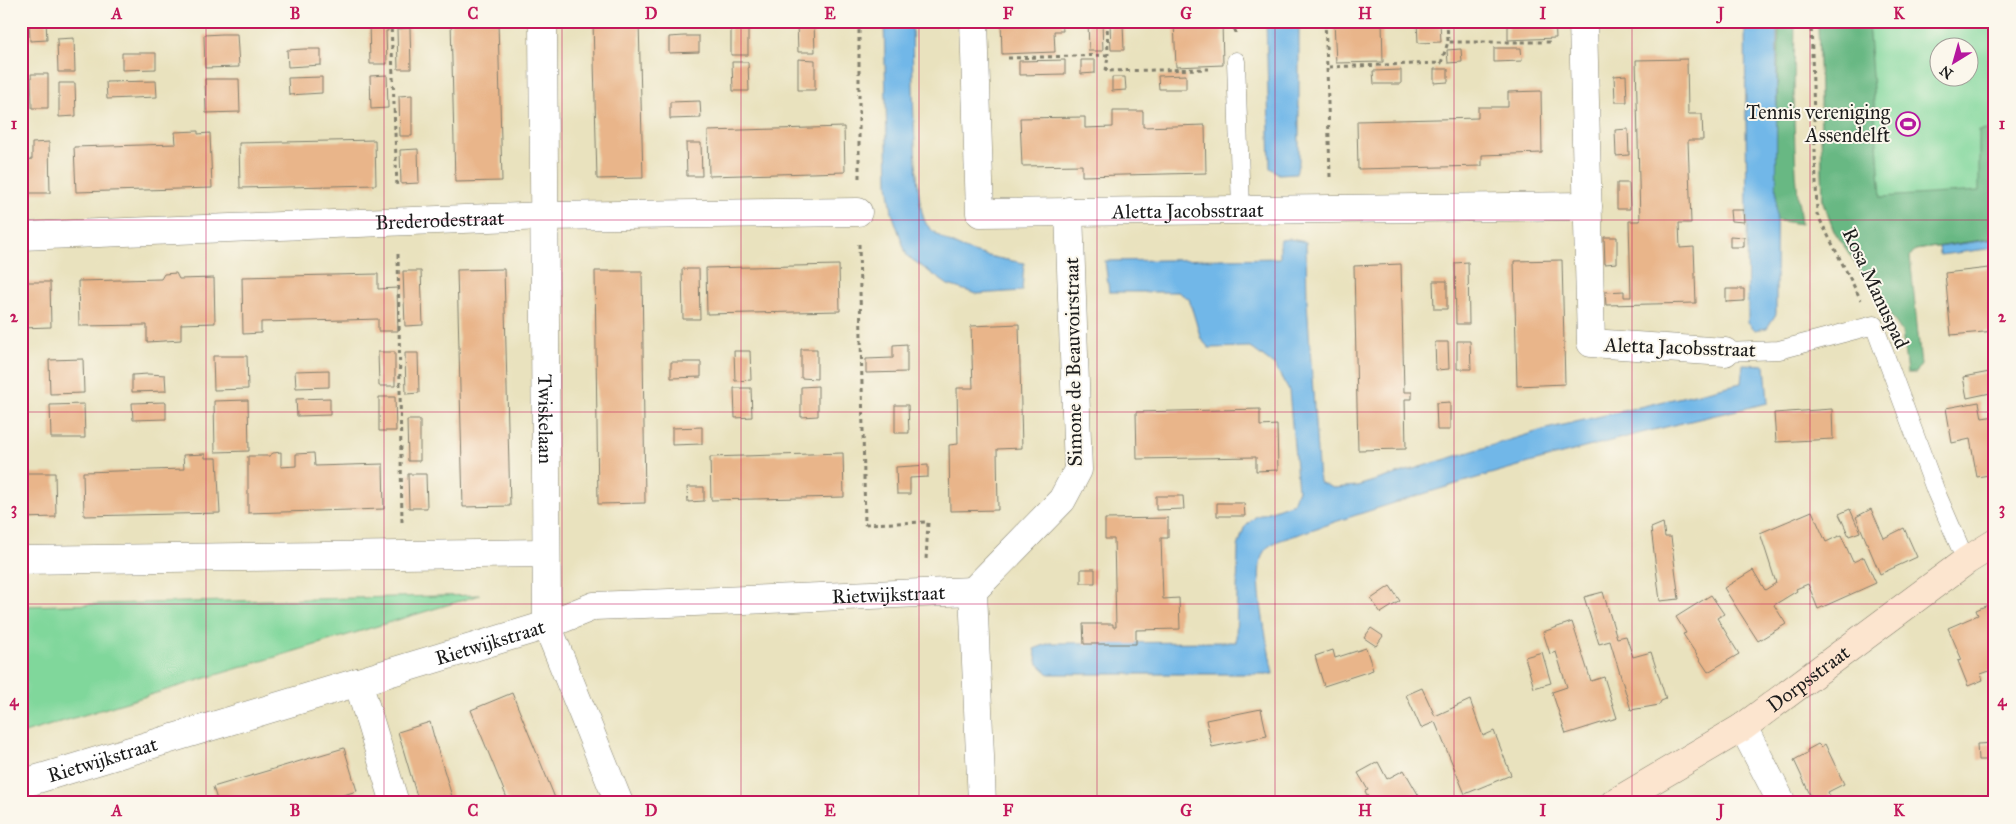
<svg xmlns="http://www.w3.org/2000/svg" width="2016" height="824" font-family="'IM FELL Great Primer',serif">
<rect width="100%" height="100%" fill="#fbf7ec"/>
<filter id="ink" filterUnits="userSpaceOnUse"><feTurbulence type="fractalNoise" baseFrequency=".02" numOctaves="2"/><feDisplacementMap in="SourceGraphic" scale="10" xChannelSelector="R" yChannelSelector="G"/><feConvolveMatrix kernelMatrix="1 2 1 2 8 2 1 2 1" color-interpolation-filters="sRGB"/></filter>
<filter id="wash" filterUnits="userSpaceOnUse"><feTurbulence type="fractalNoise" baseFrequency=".0096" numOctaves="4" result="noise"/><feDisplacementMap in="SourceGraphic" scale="20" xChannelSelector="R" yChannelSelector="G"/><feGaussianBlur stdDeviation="1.12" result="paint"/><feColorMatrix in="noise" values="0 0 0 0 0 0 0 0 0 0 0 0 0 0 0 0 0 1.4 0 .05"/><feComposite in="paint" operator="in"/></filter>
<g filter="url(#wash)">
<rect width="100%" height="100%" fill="#e9e2be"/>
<!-- green -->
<path fill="#80d79b" stroke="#4e7a5c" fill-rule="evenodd" d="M 1818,21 L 1995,21 L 1995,239 L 1915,250 L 1834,231 L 1823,202 ZM 1938,48 L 1968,48 L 1968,78 L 1938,78 Z
M 480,595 L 21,734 L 21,606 Z"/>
<!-- forest -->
<path fill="#68b883" stroke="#426a50" d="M 1779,21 L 1795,21 C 1794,89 1792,157 1801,224 L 1774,220 Z
M 1818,21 L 1868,21 L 1881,197 L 1979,191 L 1979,131 L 1995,129 L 1995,238 L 1915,250 L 1910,256 L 1921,365 L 1916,373 L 1907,373 L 1902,332 L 1834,231 L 1823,202 Z"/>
<!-- water -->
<path fill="#71b7e8" stroke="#466a82" d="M 884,21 L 912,21 C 913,54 912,206 927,225 C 950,251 991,257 1024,263 L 1022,291 L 977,294 L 948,285 L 907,256 L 892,213 L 888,184 Z
M 1266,21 L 1299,21 L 1299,162 L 1296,173 L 1279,174 L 1270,168 Z
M 1745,21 L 1777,21 L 1776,314 L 1767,328 L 1755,330 L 1748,322 Z
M 1290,239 L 1306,242 L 1307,302 L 1319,482 L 1333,488 L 1357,486 L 1546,429 L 1741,383 L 1743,364 L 1765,365 L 1768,403 C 1602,440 1439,486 1278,541 C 1274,543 1268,546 1265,550 C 1250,570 1269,649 1273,674 L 1049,674 L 1038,664 L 1034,649 L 1050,643 L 1236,642 L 1238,547 L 1244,528 L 1255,517 L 1293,503 L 1298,490 L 1289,391 L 1275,366 L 1250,347 L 1209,348 L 1201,339 L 1189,299 L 1178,292 L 1109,292 L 1105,261 L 1280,258 L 1280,240 Z
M 1995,239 L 1995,248 L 1940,255 L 1939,247 Z"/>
<g id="blocks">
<!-- building -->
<path fill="#e9b58a" d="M 29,21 L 46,21 L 47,40 L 30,41 Z
M 369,21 L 388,21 L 388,31 L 386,31 L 387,64 L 370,64 Z
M 451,21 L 498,21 L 502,181 L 455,182 Z
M 593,21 L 639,21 L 643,178 L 597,179 Z
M 1001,21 L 1062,21 L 1063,31 L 1054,31 L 1055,52 L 1002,54 Z
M 1088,21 L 1102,21 L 1103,51 L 1089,51 Z
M 1174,21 L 1222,21 L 1223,65 L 1176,67 Z
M 1334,21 L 1382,21 L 1383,62 L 1336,63 Z
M 1417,21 L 1440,21 L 1441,42 L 1418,43 Z
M 1508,21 L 1555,21 L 1556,38 L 1508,40 Z
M 814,22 L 815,52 L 798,52 L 797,23 Z
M 1110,23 L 1123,23 L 1124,50 L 1111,50 Z
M 731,25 L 748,25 L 748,55 L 731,55 Z
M 410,28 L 411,69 L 398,69 L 397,29 Z
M 222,34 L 237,34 L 239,67 L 205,68 L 204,35 Z
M 684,36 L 699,36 L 699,52 L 669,53 L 669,37 Z
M 74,38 L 75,72 L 58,72 L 57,39 Z
M 1494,48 L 1521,48 L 1522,61 L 1494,62 Z
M 304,49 L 321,49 L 321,65 L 288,67 L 287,50 Z
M 1461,49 L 1462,62 L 1448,63 L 1447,50 Z
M 122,53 L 156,53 L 156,69 L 122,70 Z
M 798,59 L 815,60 L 815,90 L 798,90 Z
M 1687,59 L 1688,114 L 1702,114 L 1703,140 L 1688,140 L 1691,223 L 1679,223 L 1680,248 L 1694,247 L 1696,303 L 1606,305 L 1605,292 L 1624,291 L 1624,297 L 1631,297 L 1629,221 L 1640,221 L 1636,60 Z
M 1065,60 L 1065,74 L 1019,75 L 1019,61 Z
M 1081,60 L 1095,60 L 1095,73 L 1081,74 Z
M 732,62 L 748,62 L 749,91 L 733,91 Z
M 1434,69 L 1448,69 L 1448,82 L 1434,83 Z
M 1401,70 L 1401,84 L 1374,84 L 1373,71 Z
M 31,74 L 48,74 L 48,108 L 32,108 Z
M 387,75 L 388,108 L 371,109 L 370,76 Z
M 1186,75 L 1186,89 L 1159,89 L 1158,76 Z
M 1626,75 L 1627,102 L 1615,102 L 1614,76 Z
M 322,77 L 322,93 L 289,95 L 288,78 Z
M 1112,77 L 1125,77 L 1126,90 L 1112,91 Z
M 205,79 L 239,79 L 240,112 L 206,113 Z
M 156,81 L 157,97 L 107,99 L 106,82 Z
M 59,83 L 75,83 L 76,116 L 59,117 Z
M 1541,91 L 1542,153 L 1482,155 L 1482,166 L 1358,169 L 1357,121 L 1478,118 L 1478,107 L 1508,107 L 1508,92 Z
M 412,95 L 412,136 L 400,136 L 399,96 Z
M 700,101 L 701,118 L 670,119 L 670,102 Z
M 1113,111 L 1143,111 L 1143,127 L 1205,125 L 1206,173 L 1082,176 L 1082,165 L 1022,166 L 1020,118 L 1085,117 L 1085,128 L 1113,127 Z
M 844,127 L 845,172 L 709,176 L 708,131 Z
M 1628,129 L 1629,155 L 1616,156 L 1615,130 Z
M 198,131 L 198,134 L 210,133 L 212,188 L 76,192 L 74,147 L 176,144 L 175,132 Z
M 375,140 L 376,185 L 240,188 L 239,143 Z
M 49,142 L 50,193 L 28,193 L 27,160 L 32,159 L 32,143 Z
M 686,143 L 701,143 L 702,176 L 687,176 Z
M 418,149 L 419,183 L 401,184 L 400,150 Z
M 1617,183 L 1629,183 L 1630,209 L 1617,209 Z
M 1730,210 L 1743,210 L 1744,222 L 1731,221 Z
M 1730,236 L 1744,237 L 1744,247 L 1730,247 Z
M 1604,237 L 1617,237 L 1617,263 L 1605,264 Z
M 1562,260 L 1565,384 L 1517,386 L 1514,261 Z
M 1468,262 L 1469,324 L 1456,324 L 1455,263 Z
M 1401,264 L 1404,392 L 1412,392 L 1412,399 L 1405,399 L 1406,449 L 1358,450 L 1354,266 Z
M 839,265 L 840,311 L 707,314 L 706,268 Z
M 1989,268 L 1995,331 L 1951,335 L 1945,273 Z
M 504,269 L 510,506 L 463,507 L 457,270 Z
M 682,269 L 699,269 L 700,319 L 683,319 Z
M 403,271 L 421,271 L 423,325 L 405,326 Z
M 595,271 L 642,271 L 645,503 L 598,504 Z
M 176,273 L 179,279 L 214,278 L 215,323 L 181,324 L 181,340 L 147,342 L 147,325 L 79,326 L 78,281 L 161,279 L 164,274 Z
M 378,274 L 378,289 L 397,288 L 398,331 L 378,331 L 378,319 L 345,320 L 261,322 L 261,333 L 243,334 L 242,277 Z
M 1433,281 L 1447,281 L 1447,309 L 1434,309 Z
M 21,282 L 50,282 L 51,327 L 21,328 Z
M 1726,289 L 1744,289 L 1744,301 L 1726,302 Z
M 1019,324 L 1022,448 L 997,449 L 998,510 L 950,511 L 949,445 L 958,444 L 957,388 L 973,388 L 971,326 Z
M 1457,341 L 1470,341 L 1471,369 L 1457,369 Z
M 1435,342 L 1448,342 L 1449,369 L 1436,370 Z
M 907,344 L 907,372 L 866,373 L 866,359 L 893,358 L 893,345 Z
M 801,349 L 817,349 L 817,379 L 801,378 Z
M 734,351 L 750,351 L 751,380 L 735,381 Z
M 378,352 L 395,352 L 395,386 L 379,386 Z
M 405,353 L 418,353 L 419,393 L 406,394 Z
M 213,356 L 247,356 L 248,389 L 214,390 Z
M 83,359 L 84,393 L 50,394 L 49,360 Z
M 671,362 L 701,362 L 701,377 L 671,378 Z
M 329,370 L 329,387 L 296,388 L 295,371 Z
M 1995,371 L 1995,392 L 1967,398 L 1963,377 Z
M 148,374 L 165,375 L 166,391 L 132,392 L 132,375 Z
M 818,386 L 818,416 L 801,417 L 801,387 Z
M 734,388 L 751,388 L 752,417 L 735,418 Z
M 379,397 L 395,397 L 396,431 L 379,431 Z
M 330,398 L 330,415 L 297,416 L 296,399 Z
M 248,400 L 249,451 L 215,452 L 214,401 Z
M 166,402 L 166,419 L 133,420 L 132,403 Z
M 1450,402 L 1450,430 L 1437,430 L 1436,403 Z
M 1979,402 L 1982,418 L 1995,416 L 1995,474 L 1977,477 L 1970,439 L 1952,443 L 1946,408 Z
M 84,404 L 85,438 L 51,438 L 50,405 Z
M 895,405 L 908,405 L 909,433 L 895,433 Z
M 1260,409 L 1260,426 L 1277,425 L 1278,470 L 1256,471 L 1256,457 L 1137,459 L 1136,412 Z
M 1832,409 L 1833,439 L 1776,442 L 1774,413 Z
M 407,420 L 420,420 L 420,461 L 408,461 Z
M 702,427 L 702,444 L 672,445 L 672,428 Z
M 281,452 L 281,467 L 296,466 L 296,454 L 314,453 L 315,466 L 383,464 L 384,509 L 248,513 L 248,456 L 269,456 L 273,453 Z
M 843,453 L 844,497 L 711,500 L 710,457 Z
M 205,454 L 205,458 L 217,458 L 220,513 L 84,516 L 83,472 L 184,469 L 183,455 Z
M 928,465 L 928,477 L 910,478 L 910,494 L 897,494 L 896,467 Z
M 21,473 L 55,473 L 56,517 L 21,518 Z
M 408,474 L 426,474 L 427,508 L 409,508 Z
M 687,487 L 704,487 L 704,501 L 688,502 Z
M 1156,496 L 1183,496 L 1184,509 L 1156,510 Z
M 1217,503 L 1244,503 L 1245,516 L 1217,516 Z
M 1850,509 L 1860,532 L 1849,536 L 1839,514 Z
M 1871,509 L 1884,538 L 1904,528 L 1917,557 L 1880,574 L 1856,517 Z
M 1812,511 L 1826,542 L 1841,535 L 1853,562 L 1864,557 L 1876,583 L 1818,609 L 1808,584 L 1796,589 L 1797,591 L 1774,605 L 1786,624 L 1758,641 L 1724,588 L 1753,570 L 1765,590 L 1776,583 L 1760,533 Z
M 1168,518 L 1168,538 L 1161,538 L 1163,599 L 1179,598 L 1180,629 L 1136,630 L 1136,644 L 1084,644 L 1083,624 L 1113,624 L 1113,627 L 1116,627 L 1114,539 L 1105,539 L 1105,519 Z
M 1663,523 L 1665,537 L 1671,537 L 1679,599 L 1660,601 L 1651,528 Z
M 1081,569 L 1095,569 L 1095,583 L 1081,583 Z
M 1390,586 L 1400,601 L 1381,613 L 1371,599 Z
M 1603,592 L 1617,638 L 1626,636 L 1633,657 L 1651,652 L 1666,699 L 1661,701 L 1659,705 L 1631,710 L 1610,641 L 1599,644 L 1584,597 Z
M 1711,595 L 1724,614 L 1717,618 L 1739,654 L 1708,672 L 1683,634 L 1686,633 L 1676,617 Z
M 1995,602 L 1995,669 L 1981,674 L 1983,680 L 1968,686 L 1958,661 L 1962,660 L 1948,628 L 1978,615 L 1976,610 Z
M 1572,622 L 1591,681 L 1604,677 L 1617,718 L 1566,734 L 1552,692 L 1567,687 L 1556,652 L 1550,654 L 1543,632 Z
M 1371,628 L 1383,636 L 1376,646 L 1364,638 Z
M 1366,648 L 1373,670 L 1324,686 L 1315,656 L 1333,650 L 1335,658 Z
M 1542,652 L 1551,683 L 1534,688 L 1525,657 Z
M 1422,688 L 1435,716 L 1470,700 L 1483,736 L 1494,731 L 1511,775 L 1465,794 L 1435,722 L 1421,728 L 1406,695 Z
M 512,693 L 538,756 L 557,803 L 509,803 L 471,710 Z
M 1261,709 L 1267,736 L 1212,747 L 1206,720 Z
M 430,722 L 434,737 L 454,803 L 419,803 L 398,732 Z
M 1995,743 L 1995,760 L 1978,760 L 1977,744 Z
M 1818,744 L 1821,747 L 1825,744 L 1844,784 L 1828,792 L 1833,803 L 1814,803 L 1794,760 L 1807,753 L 1807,750 Z
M 344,748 L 357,791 L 317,803 L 218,803 L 213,787 Z
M 1378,762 L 1387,779 L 1404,770 L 1423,803 L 1371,803 L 1365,791 L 1368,790 L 1358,773 Z"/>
</g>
</g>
<g filter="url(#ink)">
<use href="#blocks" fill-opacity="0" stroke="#827f6d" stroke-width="1"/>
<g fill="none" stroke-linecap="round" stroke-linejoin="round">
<!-- lane casing -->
<g stroke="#827f6d" stroke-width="19">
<path id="lane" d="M 1236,61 L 1241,209
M 1725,352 L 1779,350 L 1874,325 L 1936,492 L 1966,561"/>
</g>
<!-- street casing -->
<g stroke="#827f6d" stroke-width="29">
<g id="street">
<path id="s1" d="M 543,21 L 547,625 L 619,803"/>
<path id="s2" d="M 974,21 L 980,213 L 1588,206"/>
<path d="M 1583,21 L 1591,343 L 1725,352"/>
<path id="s3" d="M 21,236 L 545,216 L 858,212"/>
<path d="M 21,560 L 546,553"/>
<path d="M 358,682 L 395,803"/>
<path d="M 1743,727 L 1782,803"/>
<path id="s4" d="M 21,784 L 547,625 L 594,606 L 973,591"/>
<path d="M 982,803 L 973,591 L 1062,500 L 1078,470 L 1069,211"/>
</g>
</g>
<!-- secondary casing -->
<g stroke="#827f6d" stroke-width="29">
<g id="secondary">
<path id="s5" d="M 1614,803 L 1743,727 L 1966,561 L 1995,543"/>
</g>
</g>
<!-- path -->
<path stroke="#827f6d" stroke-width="3" stroke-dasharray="4 4" stroke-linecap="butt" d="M 391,21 L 397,188
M 1107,21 L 1108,55
M 1235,21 L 1235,33
M 1325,21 L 1327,67
M 1447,21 L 1448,42
M 1811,21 L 1817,214 L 1861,300
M 1008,58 L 1108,55 L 1106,71 L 1209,69
M 1330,177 L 1327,67 L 1441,63 L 1448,42 L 1551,42
M 859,178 L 859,21
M 859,244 L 865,524 L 928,522 L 926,560
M 398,254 L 402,523"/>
<!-- lane -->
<use href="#lane" stroke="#fff" stroke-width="18"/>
<!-- street -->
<use href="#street" stroke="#fff" stroke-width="28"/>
<!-- secondary -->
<use href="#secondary" stroke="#fce5cf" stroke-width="28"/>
</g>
</g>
<!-- grid -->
<path fill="none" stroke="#c2185b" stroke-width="1" stroke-opacity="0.55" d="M 206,21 L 206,803M 384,21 L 384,803M 562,21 L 562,803M 741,21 L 741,803M 919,21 L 919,803M 1097,21 L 1097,803M 1275,21 L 1275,803M 1454,21 L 1454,803M 1632,21 L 1632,803M 1810,21 L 1810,803M 21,220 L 1995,220M 21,412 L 1995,412M 21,604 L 1995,604"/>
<!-- icons -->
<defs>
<g id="stadium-ring" transform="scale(1.25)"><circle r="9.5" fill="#fbf7ec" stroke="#b5179e" stroke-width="1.5"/><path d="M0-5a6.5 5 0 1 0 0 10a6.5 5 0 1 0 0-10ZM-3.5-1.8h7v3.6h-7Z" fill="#b5179e"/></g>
</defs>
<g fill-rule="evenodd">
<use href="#stadium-ring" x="1908" y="124"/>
</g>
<g text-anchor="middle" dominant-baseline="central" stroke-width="4" stroke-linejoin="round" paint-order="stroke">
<!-- poi labels -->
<g font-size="20" fill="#1c1c1c" stroke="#fbf7ec" text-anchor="end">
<text x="1890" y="112">Tennis vereniging<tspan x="1890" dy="23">Assendelft</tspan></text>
</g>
<!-- street labels -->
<g font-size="20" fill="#1c1c1c" stroke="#fbf7ec">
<text stroke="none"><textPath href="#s2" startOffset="400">Aletta Jacobsstraat</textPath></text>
<text stroke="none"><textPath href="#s3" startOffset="419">Brederodestraat</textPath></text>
<text transform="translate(1876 288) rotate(65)">Rosa Manuspad</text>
<text transform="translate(1680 347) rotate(2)">Aletta Jacobsstraat</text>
<text transform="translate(1073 362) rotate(-91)">Simone de Beauvoirstraat</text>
<text stroke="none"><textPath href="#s1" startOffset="398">Twiskelaan</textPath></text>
<text stroke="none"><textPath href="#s4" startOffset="895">Rietwijkstraat</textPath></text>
<text stroke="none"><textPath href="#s4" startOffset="490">Rietwijkstraat</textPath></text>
<text stroke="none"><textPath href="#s5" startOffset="231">Dorpsstraat</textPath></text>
<text stroke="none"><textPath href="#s4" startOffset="85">Rietwijkstraat</textPath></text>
</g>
</g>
<!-- margin -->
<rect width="2016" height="824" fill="none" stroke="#fbf7ec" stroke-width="55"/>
<!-- north arrow -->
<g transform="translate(1954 62) rotate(217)"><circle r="24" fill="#fbf7ec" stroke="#a29f99"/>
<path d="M0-4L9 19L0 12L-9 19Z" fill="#b5179e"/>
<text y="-8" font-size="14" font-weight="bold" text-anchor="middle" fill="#1c1c1c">N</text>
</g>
<rect x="28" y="28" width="1960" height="768" fill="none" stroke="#c2185b" stroke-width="2"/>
<g font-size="16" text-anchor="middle" font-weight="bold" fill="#c2185b">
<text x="117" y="19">A</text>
<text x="295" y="19">B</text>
<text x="473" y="19">C</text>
<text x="651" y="19">D</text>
<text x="830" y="19">E</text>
<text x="1008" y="19">F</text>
<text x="1186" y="19">G</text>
<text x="1365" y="19">H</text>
<text x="1543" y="19">I</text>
<text x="1721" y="19">J</text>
<text x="1899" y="19">K</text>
<text x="14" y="129">1</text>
<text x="2002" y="129">1</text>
<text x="14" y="322">2</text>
<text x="2002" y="322">2</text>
<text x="14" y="514">3</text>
<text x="2002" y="514">3</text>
<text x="14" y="706">4</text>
<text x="2002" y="706">4</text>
<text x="117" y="816">A</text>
<text x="295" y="816">B</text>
<text x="473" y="816">C</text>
<text x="651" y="816">D</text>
<text x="830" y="816">E</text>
<text x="1008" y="816">F</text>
<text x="1186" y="816">G</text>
<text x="1365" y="816">H</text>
<text x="1543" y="816">I</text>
<text x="1721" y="816">J</text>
<text x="1899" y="816">K</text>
</g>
</svg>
